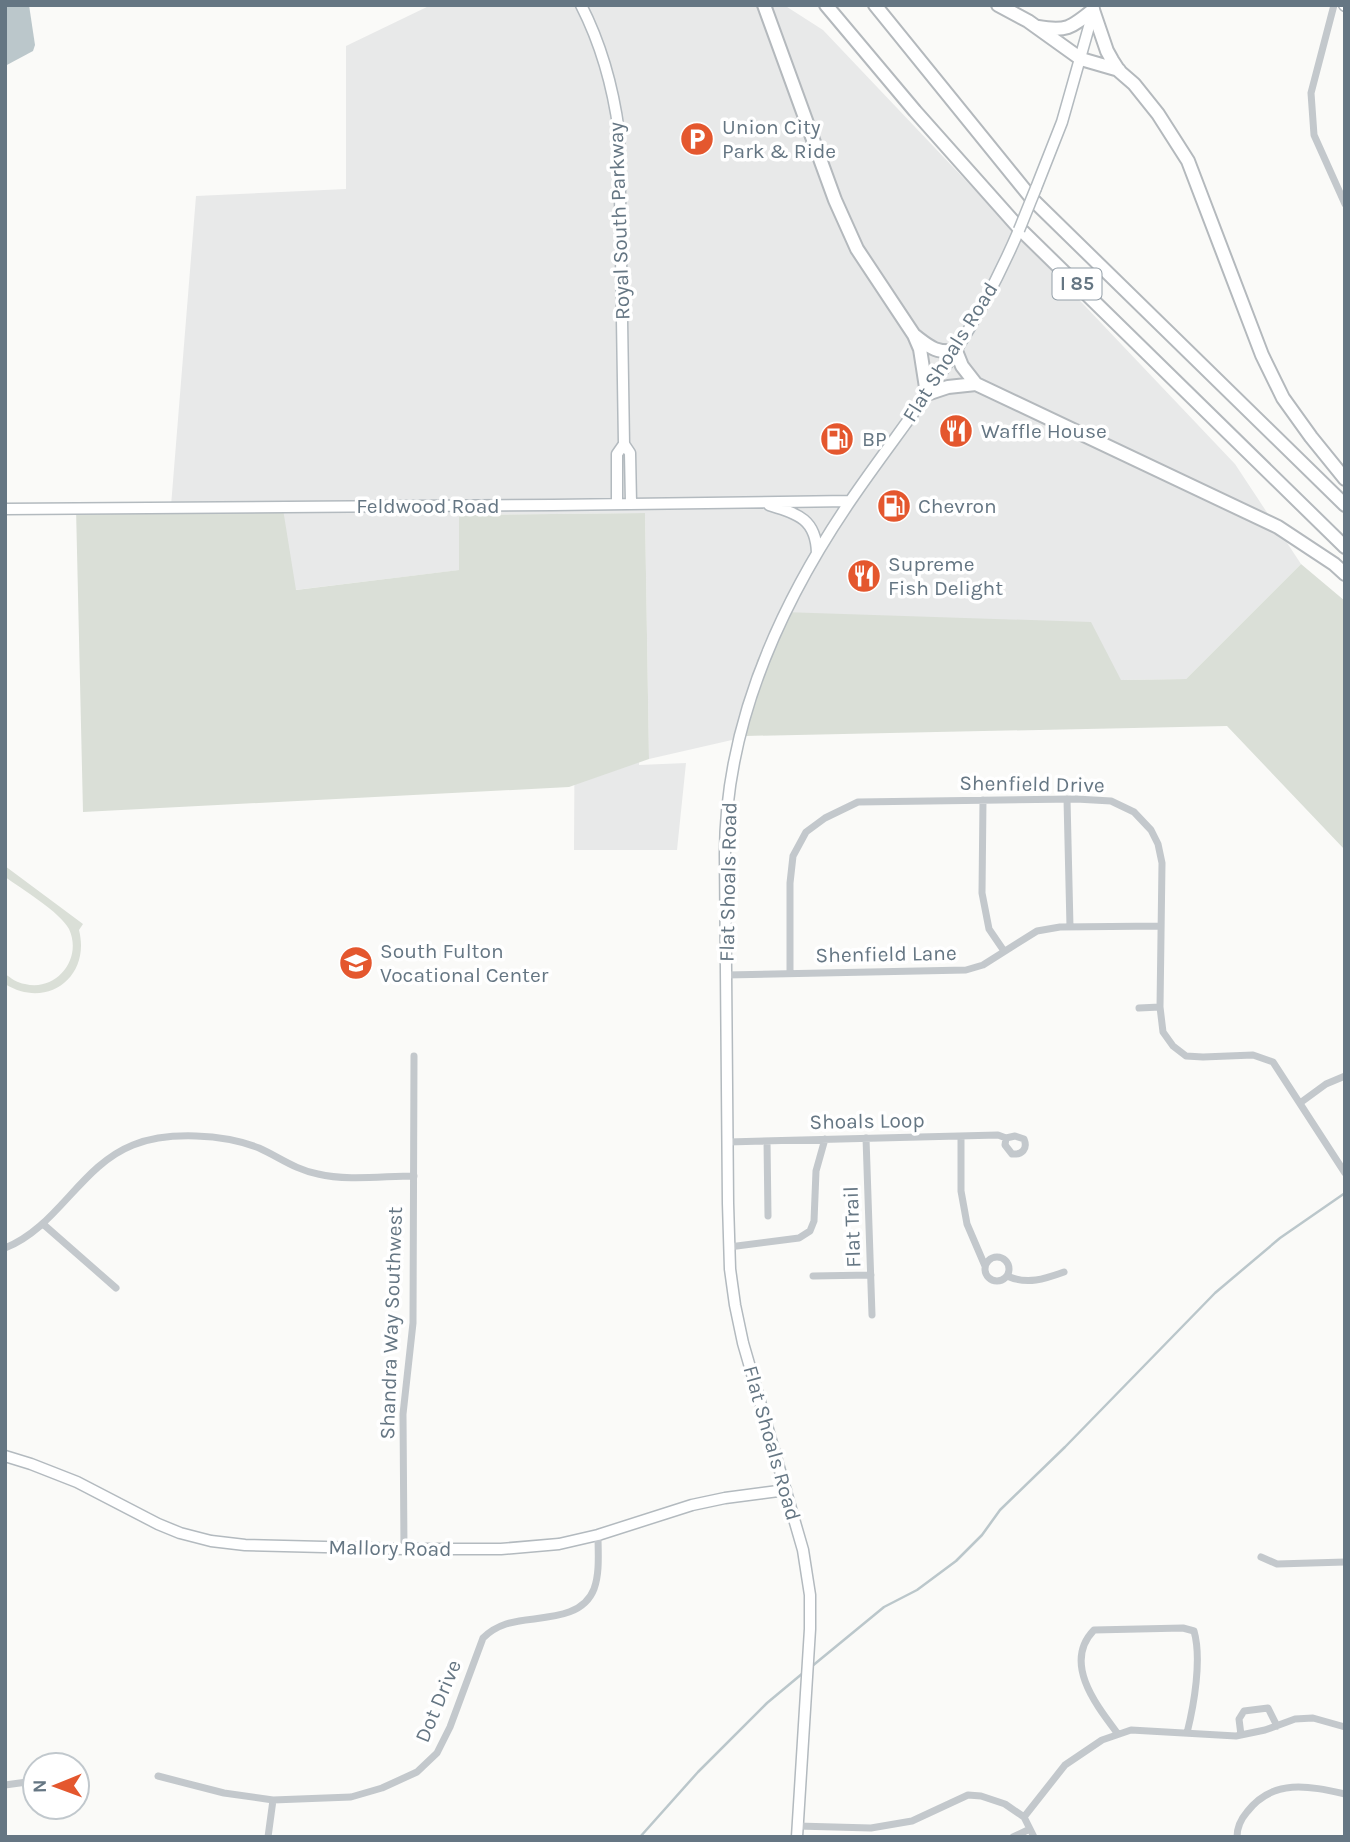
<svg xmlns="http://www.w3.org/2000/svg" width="1350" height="1842" font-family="Karla,sans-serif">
<rect width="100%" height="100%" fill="#fafaf8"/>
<!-- built -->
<path fill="#e8e9e9" d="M 431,5 L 784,5 L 823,30 L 1235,464 L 1301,564 L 1186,679 L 1121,680 L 783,612 L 745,737 L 649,759 L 645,513 L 460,515 L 460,570 L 295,590 L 171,506 L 196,196 L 346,189 L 346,46 Z
M 641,669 L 639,765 L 686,763 L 677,850 L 574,850 L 575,671 Z"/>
<!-- green -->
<path fill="#dadfd7" d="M 76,508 L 283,509 L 296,590 L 459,570 L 459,515 L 645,513 L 649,759 L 569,787 L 83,812 Z
M 1301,564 L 1345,601 L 1345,850 L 1227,726 L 745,736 L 757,660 L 783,612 L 1091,622 L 1121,680 L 1186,679 Z
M 5,866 L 83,924 L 79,930 C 91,977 47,1010 5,984 L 5,974 C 11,978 17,983 25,984 C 56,992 83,959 69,929 C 60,912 22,889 5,877 Z"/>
<!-- water -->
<path fill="#bbc7cb" d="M 5,5 L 29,5 L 35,45 L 33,51 L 5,66 Z"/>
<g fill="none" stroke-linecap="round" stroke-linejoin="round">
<!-- stream -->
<path stroke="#bbc7cb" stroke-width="2.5" d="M 811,1667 L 884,1607 L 917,1590 L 956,1561 L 982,1535 L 1000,1510 L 1065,1447 L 1215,1293 L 1280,1238 L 1345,1193
M 640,1837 L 698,1772 L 767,1703 L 803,1673"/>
<!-- secondary casing -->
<g stroke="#b3babf" stroke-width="13">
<path id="secondary" d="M 581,5 C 602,46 613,87 619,132 L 624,444 L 630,453 L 631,503
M 1344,5 L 1345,6
M 1036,188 L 1062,122 L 1094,9
M 617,504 L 617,454 L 624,444
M 769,505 C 798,514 816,519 817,553
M 5,509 L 553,505 L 850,501
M 5,1456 L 31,1464 L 77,1482 L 158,1524 L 180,1533 L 211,1541 L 245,1545 L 404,1549 L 501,1549 L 559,1544 L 598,1535 L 692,1505 L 725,1498 L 786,1490
M 797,1837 L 810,1629 L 810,1595 L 803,1550 L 743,1343 L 735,1305 L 730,1269 L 728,1203 L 725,854 C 725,725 780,604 851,500 C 885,450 923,403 955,352 C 979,314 1001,272 1019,230"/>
</g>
<!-- highway casing -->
<g stroke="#b4b9bd" stroke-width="16">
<path id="highway" d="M 764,5 L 835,200 L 857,249 L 914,335 L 920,349 L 927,394 L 948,387 L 976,384
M 826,5 L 915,111 L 1019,228 L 1345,547
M 875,5 L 1033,200 L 1345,505
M 998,5 L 1028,21 L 1081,59 L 1119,70
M 1038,27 C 1066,32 1071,28 1093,10 L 1107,51 L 1112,60 L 1119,71 L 1134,84 L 1158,114 L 1188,161 L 1262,355 L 1283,398 L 1311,437 L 1345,479
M 914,335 C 930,347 935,353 956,351 L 962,366 L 976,384 L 1278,527 L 1334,564 L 1345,574"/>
</g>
<!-- street -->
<path stroke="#c3c8cc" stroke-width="7" d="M 1334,5 L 1311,93 L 1314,135 L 1345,204
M 1067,799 L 1070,927
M 983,800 L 982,893 L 989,929 L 1004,951
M 790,973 L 790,883 L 793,856 L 806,832 L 825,818 L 858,802 L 1076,799 L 1111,801 L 1134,812 L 1151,830 L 1158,844 L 1162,863 L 1160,1007 L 1163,1032 L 1173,1046 L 1186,1056 L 1203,1057 L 1253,1055 L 1273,1062 L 1345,1173
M 726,975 L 966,970 L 983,965 L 1037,931 L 1060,927 L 1161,926
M 1139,1008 L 1160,1007
M 1300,1103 L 1326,1084 L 1345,1076
M 961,1136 L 961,1191 L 967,1224 L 985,1266
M 866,1138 L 872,1315
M 767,1141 L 768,1216
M 728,1142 L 998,1135 L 1006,1138 L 1005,1145 L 1012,1154 C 1022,1155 1028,1149 1024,1139 L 1015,1136 L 1006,1138
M 43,1224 L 116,1288
M 729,1247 L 799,1238 L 810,1231 L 814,1221 L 816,1171 L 825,1139
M 5,1248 C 58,1227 80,1166 133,1145 C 168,1131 224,1134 259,1148 C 279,1157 296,1170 318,1174 C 347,1181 384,1176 414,1176
M985 1269a12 12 0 1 1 24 0a12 12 0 1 1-24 0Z
M 813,1276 L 871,1275
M 1007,1276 C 1027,1285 1045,1279 1064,1272
M 404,1549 L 403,1414 L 413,1323 L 414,1056
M 1261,1557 L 1277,1564 L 1345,1562
M 1118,1734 C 1097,1706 1062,1663 1094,1630 L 1183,1628 L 1194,1631 C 1202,1659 1194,1705 1187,1733
M 1241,1735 L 1239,1719 L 1244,1711 L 1268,1708 L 1277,1726
M 158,1776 L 224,1793 L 273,1800 L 351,1797 L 382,1788 L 417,1772 L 437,1753 L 450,1727 L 483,1638 C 490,1631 497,1627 506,1624 C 533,1615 581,1623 594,1589 C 600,1573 598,1552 598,1535
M 5,1785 L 27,1782
M 1024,1817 L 1065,1765 L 1102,1740 L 1131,1730 L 1236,1736 L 1265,1730 L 1295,1719 L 1313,1718 L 1345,1727
M 797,1826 L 871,1828 L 912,1821 L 968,1795 L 981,1796 L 1005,1804 L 1024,1817 L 1034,1837
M 268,1837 L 273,1800
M 1013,1837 L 1030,1829
M 1237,1837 C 1237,1827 1241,1819 1247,1812 C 1273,1778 1309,1786 1345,1794"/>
<!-- secondary -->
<use href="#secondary" stroke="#fff" stroke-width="10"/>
<!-- highway -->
<use href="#highway" stroke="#fff" stroke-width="12"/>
<!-- secondary-bridge casing -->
<g stroke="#b3babf" stroke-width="13" stroke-linecap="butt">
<path id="secondary-bridge" d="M 1019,230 L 1036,188"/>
</g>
<!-- secondary-bridge -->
<use href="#secondary-bridge" stroke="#fff" stroke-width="10"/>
</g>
<!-- icons -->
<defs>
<g id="parking-disc" transform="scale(1.75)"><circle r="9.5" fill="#e4572e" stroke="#fff"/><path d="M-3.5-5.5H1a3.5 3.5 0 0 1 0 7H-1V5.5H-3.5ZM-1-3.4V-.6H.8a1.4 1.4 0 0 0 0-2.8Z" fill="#fff"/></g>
<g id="restaurant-disc" transform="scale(1.75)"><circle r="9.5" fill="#e4572e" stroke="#fff"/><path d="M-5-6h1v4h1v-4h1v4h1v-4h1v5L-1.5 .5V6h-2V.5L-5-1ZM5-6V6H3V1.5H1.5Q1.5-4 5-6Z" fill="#fff"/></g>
<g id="fuel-disc" transform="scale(1.75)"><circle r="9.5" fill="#e4572e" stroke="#fff"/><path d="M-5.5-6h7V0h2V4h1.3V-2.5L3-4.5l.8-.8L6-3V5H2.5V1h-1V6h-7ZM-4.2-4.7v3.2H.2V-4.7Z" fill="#fff"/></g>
<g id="school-disc" transform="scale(1.75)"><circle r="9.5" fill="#e4572e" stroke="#fff"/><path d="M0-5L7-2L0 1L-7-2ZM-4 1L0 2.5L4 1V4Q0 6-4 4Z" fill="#fff"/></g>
</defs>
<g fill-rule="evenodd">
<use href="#parking-disc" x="697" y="139"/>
<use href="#restaurant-disc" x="956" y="431"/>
<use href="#fuel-disc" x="837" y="439"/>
<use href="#fuel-disc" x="894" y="506"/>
<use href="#restaurant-disc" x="864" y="576"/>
<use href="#school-disc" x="356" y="963"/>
</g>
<g text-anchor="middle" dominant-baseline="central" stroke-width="7" stroke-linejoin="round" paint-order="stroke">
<!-- shield labels -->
<rect fill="#fff" stroke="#939fa8" stroke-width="2" x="1052.5" y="268.5" width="49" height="31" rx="5"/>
<g font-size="19" font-weight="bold" fill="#657683">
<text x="1077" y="284">I 85</text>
</g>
<!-- poi labels -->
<g font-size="21" fill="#657683" stroke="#fff" text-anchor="start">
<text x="722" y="127">Union City<tspan x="722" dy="24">Park &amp; Ride</tspan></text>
<text x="981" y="431">Waffle House</text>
<text x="862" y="439">BP</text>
<text x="918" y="506">Chevron</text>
<text x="888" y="564">Supreme<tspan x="888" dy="24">Fish Delight</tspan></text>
<text x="380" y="951">South Fulton<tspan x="380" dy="24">Vocational Center</tspan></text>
</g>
<!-- street labels -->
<g font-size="21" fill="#657683" stroke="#fff">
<text transform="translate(619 221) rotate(-92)">Royal South Parkway</text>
<text transform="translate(950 352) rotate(-58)">Flat Shoals Road</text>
<text x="428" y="506">Feldwood Road</text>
<text transform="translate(1032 784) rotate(1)">Shenfield Drive</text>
<text transform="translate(728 882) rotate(-89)">Flat Shoals Road</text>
<text transform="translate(886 954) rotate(-1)">Shenfield Lane</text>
<text transform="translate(867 1121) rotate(-1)">Shoals Loop</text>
<text transform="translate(852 1227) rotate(-92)">Flat Trail</text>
<text transform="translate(391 1323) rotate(-88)">Shandra Way Southwest</text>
<text transform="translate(772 1443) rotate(74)">Flat Shoals Road</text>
<text transform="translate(390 1548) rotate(1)">Mallory Road</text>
<text transform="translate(438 1701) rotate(-67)">Dot Drive</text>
</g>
</g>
<!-- border -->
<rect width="1350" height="1842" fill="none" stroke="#657683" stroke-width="14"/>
<!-- north arrow -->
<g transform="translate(56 1786) rotate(269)"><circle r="33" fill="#ffffff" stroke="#c1c8cd" stroke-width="2"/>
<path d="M0-5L12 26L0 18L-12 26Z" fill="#e4572e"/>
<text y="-10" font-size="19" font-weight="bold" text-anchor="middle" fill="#657683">N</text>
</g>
</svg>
